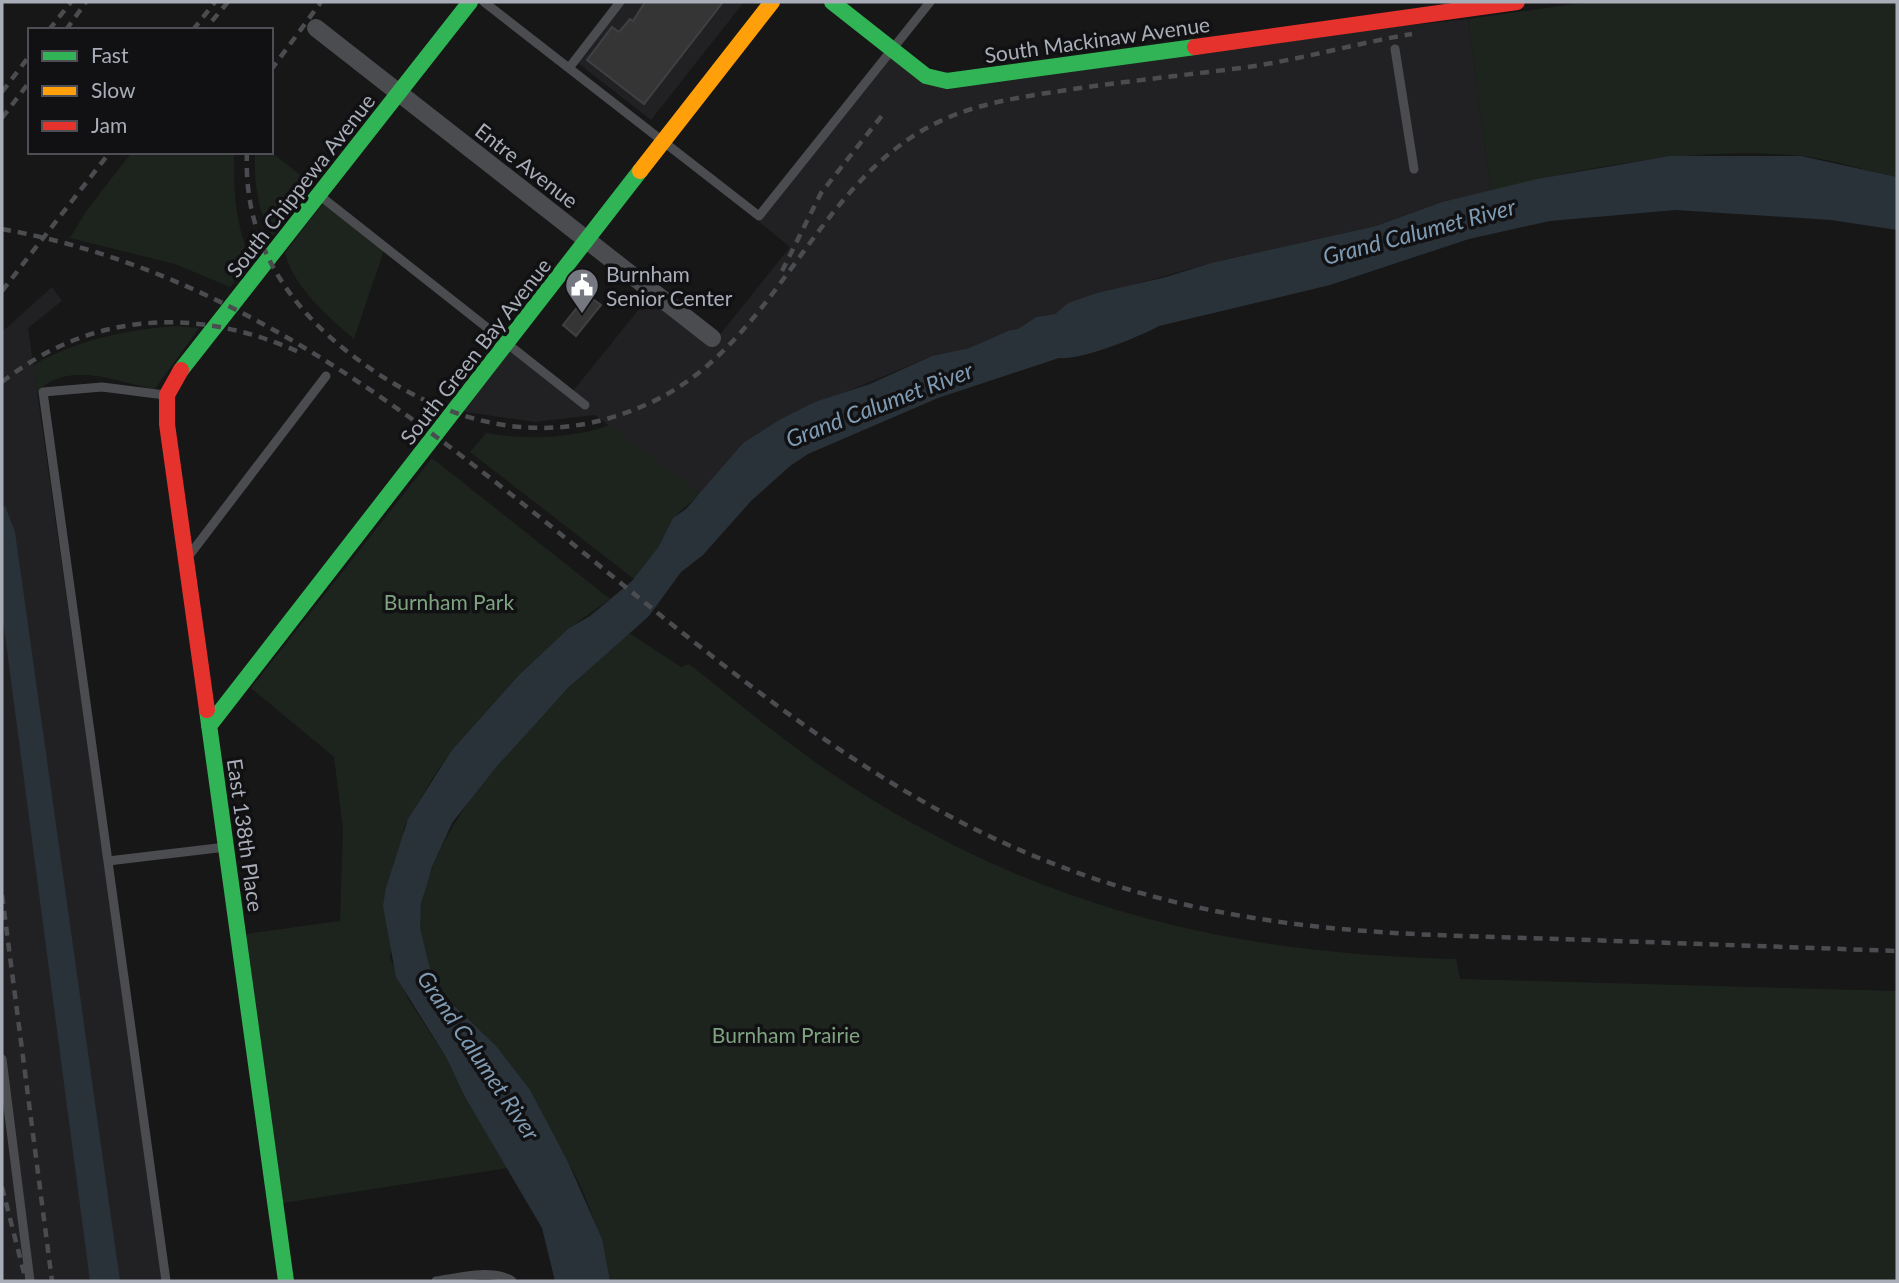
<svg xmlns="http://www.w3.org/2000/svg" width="1899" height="1283" font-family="Lato,sans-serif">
<rect width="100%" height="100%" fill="#171717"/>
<!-- built -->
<path fill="#212123" d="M 626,2 L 744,2 L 651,120 L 578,63 Z
M 1468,19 L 1491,191 L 1442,202 L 1376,226 L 1211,263 L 1068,303 L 1055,314 L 1036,317 L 1018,329 L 1010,330 L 969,348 L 932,356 L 779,420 L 743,443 L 700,494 L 595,415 L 535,422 L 459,411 L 511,342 L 573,391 L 652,293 L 714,342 L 790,247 L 759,222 L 893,52 L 925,78 Z
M 52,287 L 62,301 L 28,328 L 164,1281 L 2,1281 L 2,332 Z"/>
<!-- green -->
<path fill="#1d241e" d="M 1589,2 L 1897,2 L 1897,177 C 1866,171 1835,160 1803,156 C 1703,146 1588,166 1491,191 L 1468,19 Z
M 132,152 L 234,152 C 233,193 236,226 252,264 L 230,287 L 175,264 L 70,238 L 87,210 Z
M 255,152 L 271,152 L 313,185 L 272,236 C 257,211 254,181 255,152 Z
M 323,203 L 384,250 L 354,339 C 328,316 294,288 285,253 Z
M 175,326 L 199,328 L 155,389 C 116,382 70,359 37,392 L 33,365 C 77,340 125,330 175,326 Z
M 610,425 L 700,494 L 673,518 L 659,546 L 634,579 L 470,452 L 486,433 C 527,440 570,439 610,425 Z
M 432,458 L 610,599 L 569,628 L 519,675 L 452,750 L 431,781 L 404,827 L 390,958 L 408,999 L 446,1057 L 465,1097 L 508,1168 L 283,1203 L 245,934 L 340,921 L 343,829 L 334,757 L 251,688 Z
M 629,633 L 681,667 L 689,664 C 741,705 793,749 849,785 C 1040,909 1232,954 1456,959 L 1460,979 L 1897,991 L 1897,1281 L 610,1281 C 602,1240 589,1198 568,1162 C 541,1114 502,1069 470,1024 C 459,1008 443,996 433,979 C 369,864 553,701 629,633 Z"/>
<!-- water -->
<path fill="#2a3239" d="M 1670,156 L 1801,156 L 1897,177 L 1897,230 L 1831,220 L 1676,210 L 1550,221 L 1469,239 L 1330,285 L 1159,326 C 1137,338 1082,360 1059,358 L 938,398 L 808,454 L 790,466 L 751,501 L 703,555 L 681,572 L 649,616 L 567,689 L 497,766 L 452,823 L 432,867 L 421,904 L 420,928 L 432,977 L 446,998 L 496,1046 L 530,1090 L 568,1162 L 602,1239 L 610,1281 L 555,1281 L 542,1228 L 465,1097 L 446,1057 L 396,977 L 383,906 L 386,888 L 408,819 L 452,750 L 519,675 L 569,628 L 590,616 L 632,581 L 659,546 L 673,518 L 686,509 L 743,443 L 779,420 L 815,402 L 870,384 L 932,356 L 969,348 L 1010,330 L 1018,329 L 1036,317 L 1055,314 L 1068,303 L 1097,293 L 1166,277 L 1211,263 L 1376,226 L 1442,202 L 1537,179 Z
M 5,506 L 15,532 L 120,1281 L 90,1281 L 2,612 L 2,507 Z"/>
<!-- building -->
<path fill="#353536" stroke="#3f4043" stroke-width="2" d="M 645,2 L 723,2 L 644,104 L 587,60 L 612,27 L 619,32 L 630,19 L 633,21 Z
M 587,295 L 601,305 L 576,336 L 563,325 Z"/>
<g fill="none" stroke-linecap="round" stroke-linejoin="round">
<!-- lane -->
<path stroke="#4b4c50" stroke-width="9" d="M 484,2 L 759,216 L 930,2
M 1395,49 L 1414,169
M 569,68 L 620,2
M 319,195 L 585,405
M 165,395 L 102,387 L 43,392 L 166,1281
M 191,553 L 326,376
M 108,861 L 226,847
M 2,1059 L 30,1281
M 436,1281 C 460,1278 492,1268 512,1281"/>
<!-- street -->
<path stroke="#4b4c50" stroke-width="18" d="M 316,28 L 712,338"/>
<!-- fast -->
<path stroke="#30b455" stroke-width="16" d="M 832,2 L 926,76 L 947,81 L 1195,47
M 181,370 L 470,2
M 207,710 L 286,1281
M 209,726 L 640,171"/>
<!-- slow -->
<path stroke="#ff9f0a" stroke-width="16" d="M 640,171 L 772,2"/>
<!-- jam -->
<path stroke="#e5322d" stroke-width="16" d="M 1195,47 L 1517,2
M 181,370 L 167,395 L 167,424 L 207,710"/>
<!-- rail -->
<path stroke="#4b4c4f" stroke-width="4.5" stroke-dasharray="9 7" stroke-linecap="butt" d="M 212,21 L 228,2
M 49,30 L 71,2
M 66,30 L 86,2
M 193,30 L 215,2
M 271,70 L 321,2
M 2,92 L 30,55
M 2,118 L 30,81
M 247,152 C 243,239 286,305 353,356 C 443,424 544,453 652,402 C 781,341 816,174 947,118 C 984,102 1027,96 1067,90 C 1127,81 1187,75 1248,67 C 1303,59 1357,43 1412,34
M 2,229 C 377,297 612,627 931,806 C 1034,864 1150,903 1267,920 C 1364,935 1463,936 1561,939 C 1673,943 1785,947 1897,951
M 782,271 L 821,193 L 884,113
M 2,291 L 110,152
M 2,382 C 92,311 198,306 301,353
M 2,895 L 52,1281
M 2,1187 L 26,1281"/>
</g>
<!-- icons -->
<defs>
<g id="civic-pin" transform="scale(1.75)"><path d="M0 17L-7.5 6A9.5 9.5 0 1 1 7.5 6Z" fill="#757880" stroke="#111113"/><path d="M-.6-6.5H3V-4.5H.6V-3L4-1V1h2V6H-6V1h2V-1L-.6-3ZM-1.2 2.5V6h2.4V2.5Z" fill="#fff"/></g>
</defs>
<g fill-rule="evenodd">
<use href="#civic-pin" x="582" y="285"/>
</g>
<g text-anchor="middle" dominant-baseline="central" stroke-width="7" stroke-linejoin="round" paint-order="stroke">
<!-- street labels -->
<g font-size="21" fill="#a8adb8" stroke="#111113">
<text transform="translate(1097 39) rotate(-8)">South Mackinaw Avenue</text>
<text transform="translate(527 165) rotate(38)">Entre Avenue</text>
<text transform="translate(300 185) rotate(-52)">South Chippewa Avenue</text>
<text transform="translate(475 351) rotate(-52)">South Green Bay Avenue</text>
<text transform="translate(246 835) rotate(82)">East 138th Place</text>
</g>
<!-- poi labels -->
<g font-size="21" fill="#a8adb8" stroke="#111113" text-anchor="start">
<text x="606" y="273">Burnham<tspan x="606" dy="24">Senior Center</tspan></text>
</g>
<!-- park labels -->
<g font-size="21" fill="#7fa381" stroke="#111113">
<text x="449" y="601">Burnham Park</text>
<text x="786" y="1034">Burnham Prairie</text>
</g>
<!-- water labels -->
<g font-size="23" font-style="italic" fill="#7f9bb3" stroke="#111113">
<text transform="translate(1419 231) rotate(-15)">Grand Calumet River</text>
<text transform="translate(879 404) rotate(-21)">Grand Calumet River</text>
<text transform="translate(479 1055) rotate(56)">Grand Calumet River</text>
</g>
</g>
<!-- border -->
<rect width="1899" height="1283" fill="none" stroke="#a8adb8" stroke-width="7"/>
<!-- legend -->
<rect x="28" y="28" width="245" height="126" fill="#111113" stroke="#4d4f55" stroke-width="2"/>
<rect x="42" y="51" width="35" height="10" fill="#30b455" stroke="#4d4f55" stroke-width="2"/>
<text x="91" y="63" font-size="21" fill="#a8adb8">Fast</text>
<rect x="42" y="86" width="35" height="10" fill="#ff9f0a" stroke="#4d4f55" stroke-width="2"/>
<text x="91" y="98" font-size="21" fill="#a8adb8">Slow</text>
<rect x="42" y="121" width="35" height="10" fill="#e5322d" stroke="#4d4f55" stroke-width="2"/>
<text x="91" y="133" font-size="21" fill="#a8adb8">Jam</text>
</svg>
